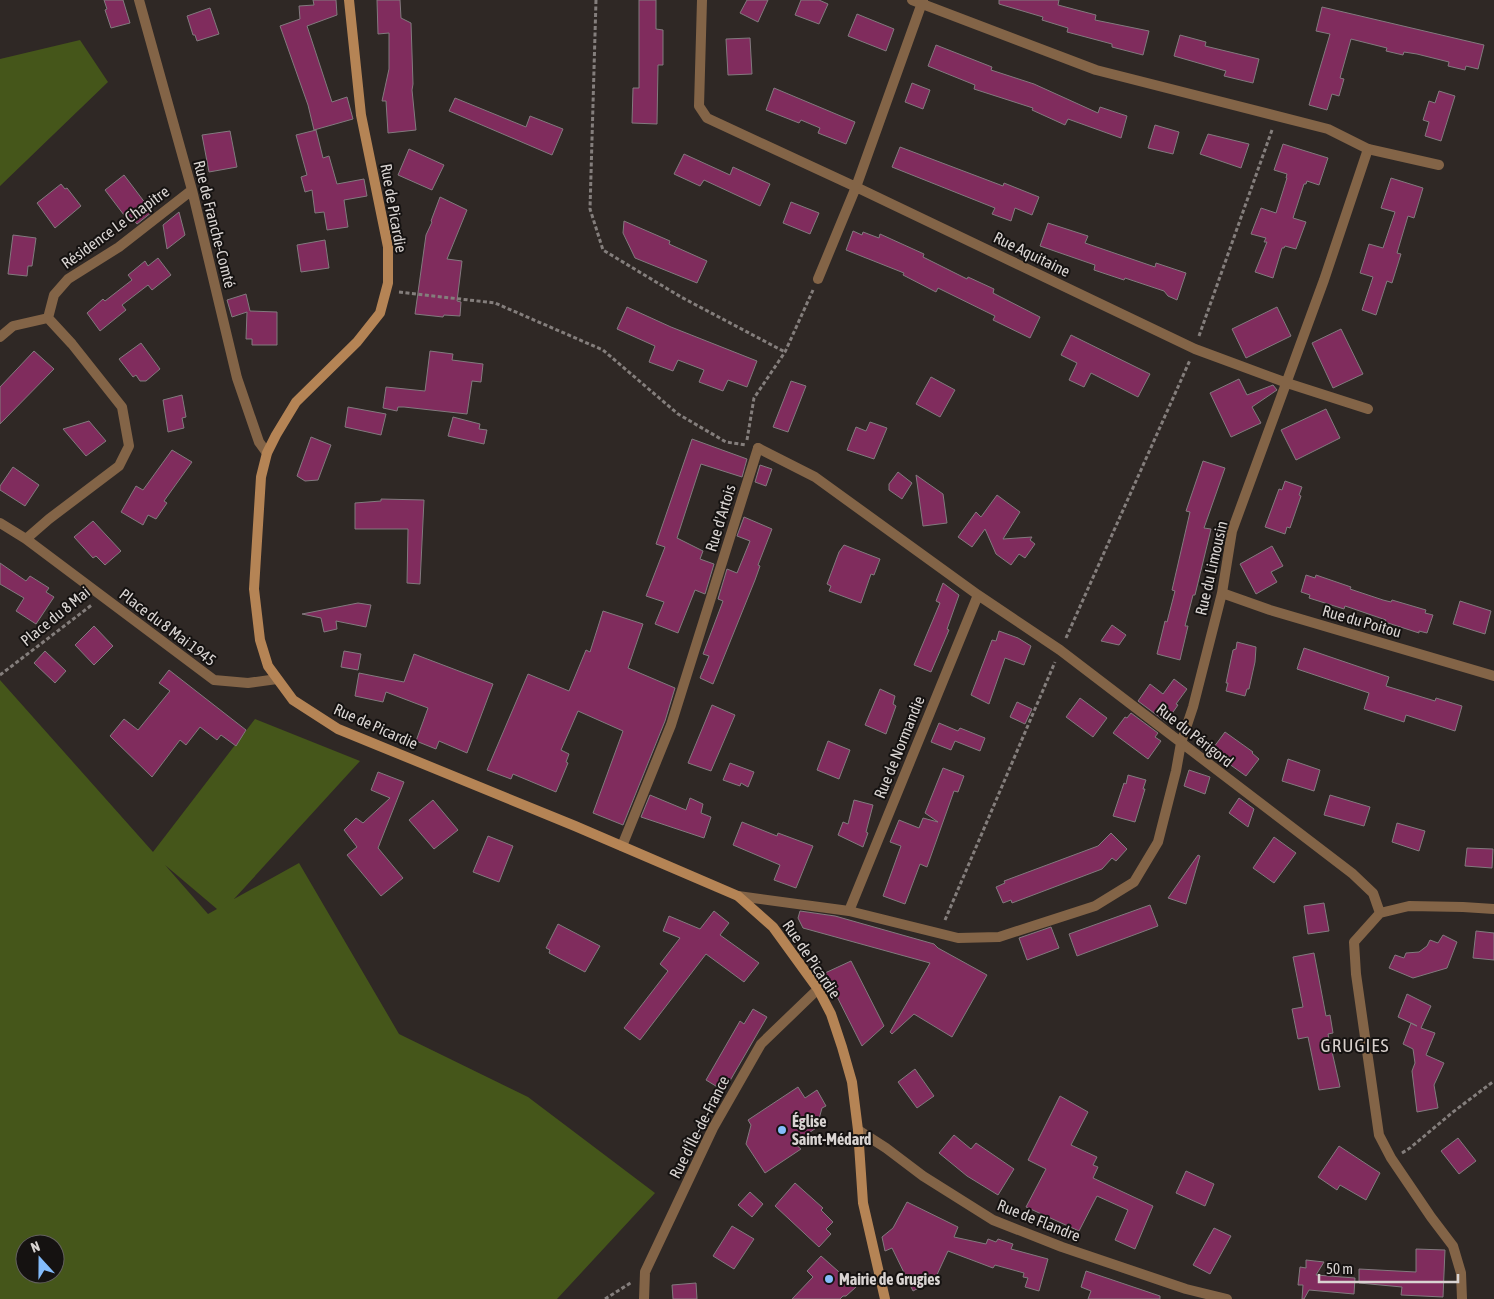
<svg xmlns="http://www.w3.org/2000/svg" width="1494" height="1299" font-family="'Asap Condensed',sans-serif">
<rect width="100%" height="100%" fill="#2f2825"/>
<!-- green -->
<path fill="#45561a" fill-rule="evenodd" d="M 80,40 L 108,82 L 0,186 L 0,59 Z
M 0,680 L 153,852 L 255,719 L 360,761 L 234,899 L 299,863 L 399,1034 L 528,1097 L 655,1193 L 557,1299 L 0,1299 ZM 165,865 L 217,909 L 208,914 ZM 25,1244 L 55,1244 L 55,1274 L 25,1274 Z"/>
<!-- building -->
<path fill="#802c5d" stroke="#827a7e" d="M 104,0 L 123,0 L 130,23 L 111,28 L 105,10 L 107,9 Z
M 313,0 L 336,0 L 337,15 L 307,26 L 332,102 L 347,97 L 353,119 L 314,130 L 308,105 L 280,26 L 300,19 L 299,6 L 314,5 Z
M 377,0 L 400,0 L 401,18 L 411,23 L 413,84 L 412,90 L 416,130 L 388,133 L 386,101 L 382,101 L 389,69 L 389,33 L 378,34 Z
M 639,0 L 656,0 L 656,29 L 663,30 L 663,65 L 658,65 L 657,124 L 632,123 L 633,88 L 639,88 Z
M 747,0 L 768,0 L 758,22 L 740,13 Z
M 801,0 L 819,0 L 828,4 L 819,24 L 795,15 Z
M 999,0 L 1059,0 L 1058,5 L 1096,15 L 1095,20 L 1149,31 L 1143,55 L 1112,47 L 1112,44 L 1067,32 L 1068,28 L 1042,20 L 1043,17 L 999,4 Z
M 1322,7 L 1484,45 L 1478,69 L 1466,66 L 1465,70 L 1448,66 L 1449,62 L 1417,54 L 1404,52 L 1403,55 L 1386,51 L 1387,48 L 1351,39 L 1340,78 L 1344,79 L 1339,96 L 1332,94 L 1327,110 L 1309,105 L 1330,34 L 1316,31 Z
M 210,8 L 219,34 L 197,41 L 195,35 L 193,35 L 187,16 Z
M 857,14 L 894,29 L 886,51 L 848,36 Z
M 1180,35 L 1206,42 L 1205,46 L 1259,59 L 1253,83 L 1224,76 L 1226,71 L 1174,56 Z
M 750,38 L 752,74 L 728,75 L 726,39 Z
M 936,45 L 992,67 L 991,70 L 1034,84 L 1098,113 L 1100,107 L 1127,116 L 1121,138 L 1068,119 L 1065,125 L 1032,110 L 1033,108 L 974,89 L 975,85 L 928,66 Z
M 912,83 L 930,90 L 923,109 L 905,102 Z
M 774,88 L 855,122 L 846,144 L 818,133 L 820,128 L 801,120 L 799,123 L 766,110 Z
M 1439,91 L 1455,96 L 1441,141 L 1425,136 L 1429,122 L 1423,120 L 1429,101 L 1435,103 Z
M 455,98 L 526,127 L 530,116 L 563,129 L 552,155 L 449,111 Z
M 1155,125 L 1179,132 L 1173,154 L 1148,148 Z
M 316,130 L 323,158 L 329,156 L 337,184 L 364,179 L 367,196 L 344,200 L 348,227 L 327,230 L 324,212 L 315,213 L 312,190 L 305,192 L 301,177 L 307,175 L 296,135 Z
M 230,131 L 237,167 L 209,172 L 202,135 Z
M 1208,134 L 1249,144 L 1241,168 L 1200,154 Z
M 1283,144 L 1328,158 L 1319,185 L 1307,181 L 1306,184 L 1304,184 L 1293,218 L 1306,222 L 1296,249 L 1285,246 L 1284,248 L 1282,248 L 1273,278 L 1255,272 L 1267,242 L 1264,242 L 1266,238 L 1251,234 L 1261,208 L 1276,213 L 1287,178 L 1286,178 L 1287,174 L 1274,170 Z
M 900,147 L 1003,186 L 1004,183 L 1039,197 L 1032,215 L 1015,208 L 1011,221 L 992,214 L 995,208 L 892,167 Z
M 409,149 L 444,165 L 432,190 L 398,175 Z
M 684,154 L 730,175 L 733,167 L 770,184 L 760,206 L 704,180 L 700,186 L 674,174 Z
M 124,175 L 152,212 L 137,224 L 131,217 L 127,219 L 105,190 Z
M 1391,178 L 1423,188 L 1414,218 L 1408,216 L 1397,253 L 1401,254 L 1392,283 L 1387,281 L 1376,315 L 1362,310 L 1373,277 L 1360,273 L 1369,244 L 1383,248 L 1395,212 L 1381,208 Z
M 61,184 L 65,189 L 67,188 L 81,206 L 55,228 L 37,203 Z
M 440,197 L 467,210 L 447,259 L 462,261 L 457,301 L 461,302 L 460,316 L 444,315 L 443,317 L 415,314 L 426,235 L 432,222 L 431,221 Z
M 791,202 L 819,213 L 810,234 L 783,223 Z
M 179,212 L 185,235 L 167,249 L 163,225 Z
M 624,221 L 670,241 L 669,244 L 707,261 L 697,283 L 635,258 L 623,233 Z
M 1048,223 L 1088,236 L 1085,243 L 1155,267 L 1156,263 L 1186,273 L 1177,300 L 1168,296 L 1164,291 L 1125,278 L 1124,280 L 1094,270 L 1095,265 L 1040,246 Z
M 853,231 L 862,235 L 863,232 L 879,238 L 880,234 L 924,254 L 923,257 L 967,279 L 968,277 L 994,289 L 993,293 L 1040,317 L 1030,338 L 993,320 L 995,316 L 938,288 L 936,292 L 903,275 L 904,273 L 846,250 Z
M 13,235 L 36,238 L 32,266 L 28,266 L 27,276 L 8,274 Z
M 325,240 L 329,268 L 301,272 L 297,245 Z
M 158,258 L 171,275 L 152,290 L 148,285 L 122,305 L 126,310 L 100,331 L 87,313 L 103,299 L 105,301 L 132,280 L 128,275 L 145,261 L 148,266 Z
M 246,294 L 250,311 L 277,312 L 277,345 L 252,345 L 252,339 L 246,339 L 247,312 L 232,317 L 227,300 Z
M 627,307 L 671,327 L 757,361 L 747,387 L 728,380 L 723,391 L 699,382 L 704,370 L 678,360 L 673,371 L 649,362 L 655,346 L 617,329 Z
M 1277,307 L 1291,336 L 1246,358 L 1232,329 Z
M 1341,329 L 1363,374 L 1333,388 L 1312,343 Z
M 1071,335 L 1150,374 L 1138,397 L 1091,373 L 1084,387 L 1069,380 L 1077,363 L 1061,355 Z
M 141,343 L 160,369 L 146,381 L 140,381 L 136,375 L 133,377 L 119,359 Z
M 34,351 L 54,369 L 0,424 L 0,387 Z
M 430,351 L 453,354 L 452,360 L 483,364 L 481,382 L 472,381 L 467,414 L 404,407 L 398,407 L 397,411 L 383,408 L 386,387 L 425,391 Z
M 931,377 L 955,390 L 940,417 L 916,404 Z
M 1239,379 L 1247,395 L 1273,385 L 1277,390 L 1252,407 L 1261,423 L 1231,437 L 1210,393 Z
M 791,381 L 806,386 L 788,432 L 773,427 Z
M 182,395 L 186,417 L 182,418 L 184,428 L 168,432 L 163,400 Z
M 348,407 L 386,414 L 381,435 L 345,427 Z
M 1326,409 L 1340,438 L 1296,460 L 1281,430 Z
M 453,417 L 480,424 L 479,429 L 487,430 L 484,444 L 448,436 Z
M 89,421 L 106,441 L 86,456 L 63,429 Z
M 870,422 L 887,428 L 874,459 L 847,450 L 856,427 L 866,431 Z
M 311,437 L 331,445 L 318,480 L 305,481 L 297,476 Z
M 692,439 L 747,459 L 742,477 L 701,464 L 677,538 L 703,551 L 700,559 L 714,564 L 705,594 L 695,590 L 678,633 L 655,624 L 664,602 L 646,596 L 665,547 L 656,544 Z
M 172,450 L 192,462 L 164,501 L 167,503 L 156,519 L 148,515 L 143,525 L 121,512 L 136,486 L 143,490 Z
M 1203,461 L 1225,468 L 1204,528 L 1211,529 L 1195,595 L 1193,595 L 1185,626 L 1188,626 L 1180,660 L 1157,654 L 1165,621 L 1167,622 L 1175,591 L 1172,590 L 1190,512 L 1186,511 Z
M 760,465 L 772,469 L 766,486 L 755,482 Z
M 13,467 L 39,485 L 25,506 L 0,490 L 0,486 Z
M 898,472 L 912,483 L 902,499 L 889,490 L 889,484 Z
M 916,475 L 943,494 L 947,523 L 923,526 Z
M 1285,481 L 1302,487 L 1299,495 L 1301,496 L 1290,528 L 1287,527 L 1285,534 L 1265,527 L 1279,489 L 1282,490 Z
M 997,495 L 1020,512 L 1003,539 L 1032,537 L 1030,540 L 1035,544 L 1025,558 L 1019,554 L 1011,565 L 996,554 L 985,529 L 972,547 L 958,537 L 976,512 L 981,517 Z
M 381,499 L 424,500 L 420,584 L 407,583 L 408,529 L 355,529 L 355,503 L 381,501 Z
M 744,517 L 772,529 L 758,565 L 760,566 L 755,580 L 713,684 L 700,678 L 709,656 L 703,654 L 723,601 L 718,599 L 727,569 L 737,573 L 750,541 L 737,536 Z
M 93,521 L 121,551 L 105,565 L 96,556 L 93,558 L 74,537 Z
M 844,545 L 880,559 L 874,575 L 871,574 L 861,603 L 829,591 L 831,586 L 827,584 L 839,552 Z
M 1272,546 L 1283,566 L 1271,572 L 1277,582 L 1256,594 L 1240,564 Z
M 0,563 L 26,581 L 30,576 L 49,588 L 46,592 L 54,597 L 36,624 L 16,611 L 24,598 L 0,584 Z
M 1306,575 L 1315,578 L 1316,575 L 1351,587 L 1350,589 L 1383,600 L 1391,602 L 1392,600 L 1426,610 L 1425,613 L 1433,615 L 1427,633 L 1419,631 L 1419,633 L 1385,622 L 1386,620 L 1354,609 L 1345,606 L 1344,609 L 1309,598 L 1310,595 L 1301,592 Z
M 943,583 L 959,595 L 947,629 L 949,630 L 931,672 L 914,665 L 940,603 L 936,601 Z
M 1460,601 L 1491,611 L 1485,634 L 1453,624 Z
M 358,603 L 371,605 L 366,627 L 336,621 L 337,629 L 324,632 L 321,618 L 302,614 Z
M 603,611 L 643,624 L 628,668 L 675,688 L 665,721 L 623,825 L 593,813 L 623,731 L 578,711 L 561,750 L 569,754 L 566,762 L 568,763 L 556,792 L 513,774 L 511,779 L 487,770 L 528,674 L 569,691 L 586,650 L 590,652 Z
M 1112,625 L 1126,635 L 1119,645 L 1101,641 Z
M 94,626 L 113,646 L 94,665 L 75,645 Z
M 999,631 L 1018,638 L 1031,646 L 1024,665 L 1005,658 L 989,704 L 971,695 L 992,640 L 996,641 Z
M 1237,642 L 1256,647 L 1255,662 L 1249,689 L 1247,689 L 1245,696 L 1226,691 L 1228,683 L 1226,683 L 1233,650 L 1236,649 Z
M 1304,648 L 1389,677 L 1386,686 L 1435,701 L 1436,698 L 1462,706 L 1455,731 L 1406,715 L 1404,722 L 1364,709 L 1369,693 L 1297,669 Z
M 45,651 L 66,671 L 55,683 L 34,663 Z
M 344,651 L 361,654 L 358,670 L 341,667 Z
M 414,654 L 493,684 L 467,753 L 439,741 L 436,749 L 416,741 L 428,708 L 386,692 L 383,702 L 355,696 L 359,673 L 404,682 Z
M 169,670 L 246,730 L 236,746 L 221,735 L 217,740 L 200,727 L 186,745 L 180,740 L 152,777 L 110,736 L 124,719 L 138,730 L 170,691 L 159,683 Z
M 1174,679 L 1187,689 L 1176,704 L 1178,705 L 1166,722 L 1138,701 L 1150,684 L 1163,694 Z
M 880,689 L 895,696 L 893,704 L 896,706 L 886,734 L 865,725 Z
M 1080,698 L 1107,718 L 1093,737 L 1066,717 Z
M 1017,702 L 1032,709 L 1025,724 L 1010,717 Z
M 712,705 L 735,715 L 711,771 L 688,763 Z
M 1131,713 L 1158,733 L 1155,737 L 1161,741 L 1148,759 L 1113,733 L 1125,717 L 1127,718 Z
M 939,723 L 958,731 L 960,728 L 985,738 L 980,751 L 955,741 L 951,750 L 931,742 Z
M 1225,732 L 1253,752 L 1252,753 L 1259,759 L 1246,776 L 1211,751 Z
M 828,741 L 850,750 L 839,779 L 817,770 Z
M 1288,759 L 1320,770 L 1314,791 L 1282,781 Z
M 730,763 L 754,772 L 748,787 L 741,783 L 740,786 L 723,780 Z
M 943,768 L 964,776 L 958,792 L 954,791 L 927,867 L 920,864 L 905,904 L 883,896 L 901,846 L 890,842 L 899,820 L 919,828 L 923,818 L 938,822 L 925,813 Z
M 1189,770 L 1210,777 L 1205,794 L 1184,786 Z
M 378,772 L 404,782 L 378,848 L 403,878 L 381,896 L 347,855 L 357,847 L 344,830 L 356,818 L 363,823 L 390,798 L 371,790 Z
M 1128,775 L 1146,780 L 1143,789 L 1145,789 L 1135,822 L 1113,816 L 1124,783 L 1126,784 Z
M 650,795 L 686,810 L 690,798 L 703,804 L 701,813 L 711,817 L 704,838 L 641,817 Z
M 1330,795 L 1370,807 L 1364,826 L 1324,815 Z
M 1239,798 L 1254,809 L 1248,827 L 1229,813 Z
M 433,800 L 458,830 L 434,849 L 409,820 Z
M 854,800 L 873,805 L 866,832 L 868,833 L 863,847 L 838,835 L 843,822 L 848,824 Z
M 742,822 L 777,836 L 778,833 L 813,846 L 796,888 L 774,880 L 780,865 L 733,845 Z
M 1397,823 L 1425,831 L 1419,851 L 1392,842 Z
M 1111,833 L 1127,849 L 1116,861 L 1112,858 L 1102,869 L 1012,903 L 1011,900 L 1003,903 L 996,887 L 1005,883 L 1004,881 L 1098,846 Z
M 488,836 L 513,846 L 499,882 L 473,872 Z
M 1274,837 L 1296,853 L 1274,883 L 1253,868 Z
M 1467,848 L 1493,849 L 1492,868 L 1465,866 Z
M 1198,855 L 1200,856 L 1186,904 L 1168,898 Z
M 1324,903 L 1329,931 L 1308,934 L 1304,906 Z
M 1150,905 L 1158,926 L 1077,956 L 1069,934 Z
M 714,911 L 729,923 L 720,935 L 759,963 L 744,982 L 706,954 L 640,1040 L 624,1028 L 668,971 L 660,964 L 680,938 L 663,931 L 669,916 L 700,929 Z
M 800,911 L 835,916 L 934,944 L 938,948 L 987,975 L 952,1037 L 914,1014 L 892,1034 L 890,1032 L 930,963 L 803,928 L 798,918 Z
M 558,924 L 600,946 L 585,972 L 549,953 L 550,950 L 546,948 Z
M 1051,927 L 1059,948 L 1027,960 L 1019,938 Z
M 1476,931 L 1494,933 L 1494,960 L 1473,958 Z
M 1443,935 L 1457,942 L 1447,968 L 1413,978 L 1389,968 L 1395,955 L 1404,958 L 1406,953 L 1419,952 L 1427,946 L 1430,940 L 1438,943 Z
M 1314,953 L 1326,1016 L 1330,1015 L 1333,1033 L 1328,1034 L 1340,1087 L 1319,1090 L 1308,1037 L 1298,1039 L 1292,1009 L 1303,1007 L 1293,957 Z
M 851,961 L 884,1026 L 862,1046 L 825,973 Z
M 1407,994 L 1431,1006 L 1421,1028 L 1435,1033 L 1426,1055 L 1444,1063 L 1434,1085 L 1438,1108 L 1417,1112 L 1412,1071 L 1415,1063 L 1413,1049 L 1403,1044 L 1411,1023 L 1417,1026 L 1398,1017 Z
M 753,1009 L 767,1017 L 724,1091 L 706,1080 L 740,1021 L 744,1024 Z
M 915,1069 L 934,1096 L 917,1108 L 898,1082 Z
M 798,1087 L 805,1098 L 817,1090 L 826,1106 L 822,1108 L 819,1119 L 822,1124 L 794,1143 L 801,1149 L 765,1173 L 746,1144 L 751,1125 L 748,1120 Z
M 1060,1096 L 1088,1112 L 1071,1145 L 1097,1157 L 1093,1165 L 1098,1167 L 1093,1178 L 1153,1206 L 1135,1249 L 1115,1240 L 1128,1210 L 1097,1196 L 1079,1231 L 1026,1207 L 1046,1169 L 1028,1160 Z
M 954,1135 L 971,1149 L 976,1143 L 1014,1169 L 998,1195 L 967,1176 L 939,1153 Z
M 1458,1138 L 1476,1161 L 1459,1174 L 1441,1151 Z
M 1339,1146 L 1380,1173 L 1366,1200 L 1340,1185 L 1337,1190 L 1318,1177 Z
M 1186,1171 L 1214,1184 L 1205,1206 L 1176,1193 Z
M 795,1183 L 823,1208 L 821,1210 L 833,1222 L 826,1229 L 831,1234 L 819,1247 L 775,1206 Z
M 750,1192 L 763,1204 L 752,1217 L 738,1205 Z
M 907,1202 L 958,1227 L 954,1237 L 986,1244 L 988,1239 L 996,1242 L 998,1239 L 1013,1244 L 1011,1249 L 1048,1259 L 1039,1291 L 1025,1287 L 1028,1278 L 1023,1277 L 1024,1273 L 995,1265 L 993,1268 L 948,1251 L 935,1279 L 913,1291 L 892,1248 L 885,1251 L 882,1237 L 893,1228 Z
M 732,1226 L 754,1239 L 734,1269 L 713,1256 Z
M 1214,1228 L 1231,1236 L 1210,1274 L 1193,1265 Z
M 1416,1249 L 1445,1250 L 1443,1297 L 1401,1295 L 1402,1287 L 1359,1283 L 1359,1269 L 1416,1272 Z
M 821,1256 L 856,1287 L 846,1296 L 843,1296 L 840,1299 L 792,1299 L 813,1277 L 807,1271 Z
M 1306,1260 L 1324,1262 L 1316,1275 L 1355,1278 L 1354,1294 L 1309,1290 L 1304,1299 L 1302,1299 L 1303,1285 L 1298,1285 L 1300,1267 L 1306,1268 Z
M 1086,1271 L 1160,1296 L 1160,1299 L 1088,1299 L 1091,1291 L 1081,1287 Z
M 696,1283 L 697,1299 L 673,1299 L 672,1285 Z"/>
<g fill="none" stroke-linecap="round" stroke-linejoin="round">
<!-- path -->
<path stroke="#847e7c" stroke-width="3" stroke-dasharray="4 2.5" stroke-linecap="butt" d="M 596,0 L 590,209 L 603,250 L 681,297 L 785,352
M 399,292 L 495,303 L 603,350 L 678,414 L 726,442 L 746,445
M 1199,336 L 1272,130
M 747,440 L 754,398 L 785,352 L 813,290
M 1066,638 L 1190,360
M 0,675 L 93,604
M 945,920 L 1055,662
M 1402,1153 L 1410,1148 L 1453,1112 L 1494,1081
M 605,1299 L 632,1282"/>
<!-- lane -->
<path stroke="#836447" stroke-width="10" d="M 1368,149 L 1439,165
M 622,846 L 671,725 L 758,448"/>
<!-- street -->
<path stroke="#836447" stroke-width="10" d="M 139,0 L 192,190 L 237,378 L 259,442 L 267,453
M 702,0 L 699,106 L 707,118 L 856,187 L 1195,349 L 1287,383 L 1368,409
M 818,279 L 856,187 L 923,0
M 0,337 L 13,326 L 48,318
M 758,448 L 815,477 L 978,595 L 1060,650 L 1353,874 L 1373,893 L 1380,913
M 0,523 L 26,539 L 214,680 L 248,683 L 277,679
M 26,539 L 49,519 L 119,466 L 129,446 L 122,407 L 72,344 L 48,318 L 54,295 L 68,279 L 119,247 L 192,190
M 1222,593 L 1270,610 L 1494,676
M 738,896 L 849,911 L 958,938 L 999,937 L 1095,906 L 1134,882 L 1158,842 L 1176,771 L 1181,743 L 1193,707 L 1222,593 L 1232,531 L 1324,280 L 1368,149 L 1328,129 L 1096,70 L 912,0
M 849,911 L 978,595
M 1380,913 L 1354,942 L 1356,974 L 1379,1135 L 1391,1158 L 1431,1217 L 1453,1246 L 1461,1273 L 1462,1299
M 1380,913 L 1409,906 L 1463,907 L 1494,909
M 858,1130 L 886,1148 L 923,1176 L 993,1220 L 1062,1247 L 1186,1289 L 1227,1299
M 644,1299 L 645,1272 L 713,1128 L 761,1044 L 818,989"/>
<!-- secondary -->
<path stroke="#b58455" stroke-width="10" d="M 349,0 L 361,115 L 388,247 L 388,283 L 380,313 L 357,342 L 296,402 L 276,435 L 267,453 L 261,477 L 254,589 L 260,640 L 268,666 L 293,700 L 338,729 L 575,826 L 738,896 L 773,927 L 818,989 L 831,1014 L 842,1047 L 852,1082 L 858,1130 L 863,1203 L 885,1299"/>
</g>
<!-- markers -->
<g fill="#84bcfb" stroke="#151211" stroke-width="2">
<circle cx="782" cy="1130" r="5"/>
<circle cx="829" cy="1279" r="5"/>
</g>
<g text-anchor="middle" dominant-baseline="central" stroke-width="4" stroke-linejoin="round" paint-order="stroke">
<!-- street labels -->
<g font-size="16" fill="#d9d4d2" stroke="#151211">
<text transform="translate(394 208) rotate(80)">Rue de Picardie</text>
<text transform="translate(215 224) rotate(76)">Rue de Franche-Comté</text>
<text transform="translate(115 227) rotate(-36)">Résidence Le Chapitre</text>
<text transform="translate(1032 254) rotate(26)">Rue Aquitaine</text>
<text transform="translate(720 518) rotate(-73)">Rue d'Artois</text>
<text transform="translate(1211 568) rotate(-77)">Rue du Limousin</text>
<text transform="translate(55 616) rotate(-39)">Place du 8 Mai</text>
<text transform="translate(1362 621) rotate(16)">Rue du Poitou</text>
<text transform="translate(168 627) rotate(37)">Place du 8 Mai 1945</text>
<text transform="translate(376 726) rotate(24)">Rue de Picardie</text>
<text transform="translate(1195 735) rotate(38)">Rue du Périgord</text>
<text transform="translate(899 747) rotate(-68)">Rue de Normandie</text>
<text transform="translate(812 959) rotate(56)">Rue de Picardie</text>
<text transform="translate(699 1127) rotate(-63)">Rue d'Île-de-France</text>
<text transform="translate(1039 1220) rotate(22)">Rue de Flandre</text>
</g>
<!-- poi labels -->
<g font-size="16" font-weight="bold" fill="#d9d4d2" stroke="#151211" text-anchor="start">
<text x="792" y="1121">Église<tspan x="792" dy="18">Saint-Médard</tspan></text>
<text x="839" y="1279">Mairie de Grugies</text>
</g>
<!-- quarter labels -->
<g font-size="19" letter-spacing="1" fill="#d7cfcb" stroke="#151211">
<text x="1355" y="1045">GRUGIES</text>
</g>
</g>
<!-- north arrow -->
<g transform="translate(40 1259) rotate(339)"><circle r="24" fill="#151211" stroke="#63605e"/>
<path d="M0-4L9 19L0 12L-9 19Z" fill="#84bcfb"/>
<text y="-8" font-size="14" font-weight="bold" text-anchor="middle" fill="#d9d4d2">N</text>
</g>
<!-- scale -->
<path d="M1319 1274v8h139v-8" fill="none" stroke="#d9d4d2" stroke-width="2.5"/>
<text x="1326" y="1274" font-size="15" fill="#d9d4d2" stroke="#151211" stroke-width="4" paint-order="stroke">50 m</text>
</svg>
